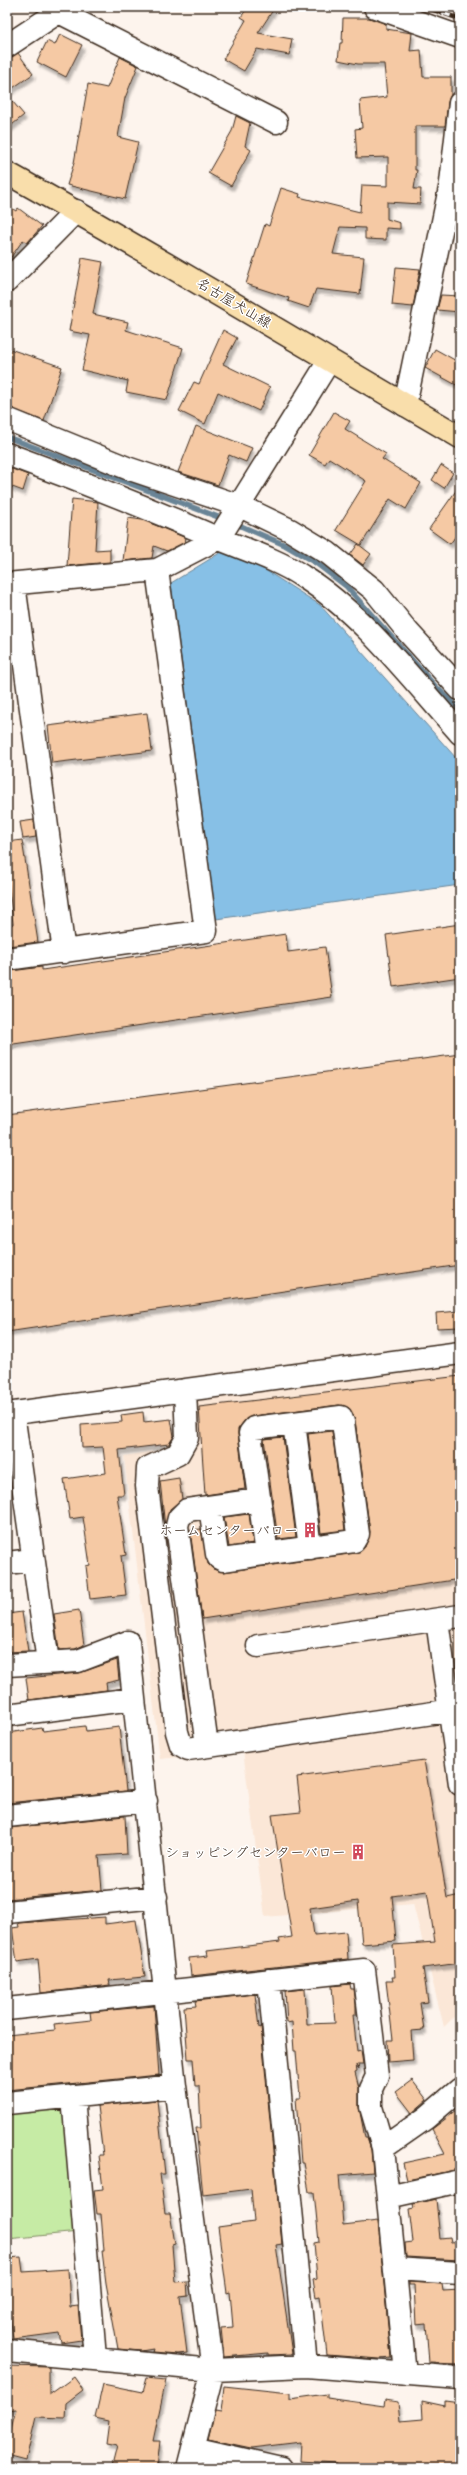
<svg xmlns="http://www.w3.org/2000/svg" width="467" height="2475" font-family="Caveat,'Klee One',sans-serif">
<defs>
<filter id="shadow"><feDropShadow dx="2.5" dy="4.5" stdDeviation="1" flood-color="#0004"/></filter>
</defs>
<rect width="100%" height="100%" fill="#fdf4ed"/>
<filter id="ink" filterUnits="userSpaceOnUse"><feTurbulence type="fractalNoise" baseFrequency=".025" numOctaves="2"/><feDisplacementMap in="SourceGraphic" scale="8" xChannelSelector="R" yChannelSelector="G"/><feConvolveMatrix kernelMatrix="1 2 1 2 8 2 1 2 1" color-interpolation-filters="sRGB"/></filter>
<g filter="url(#ink)">
<!-- built -->
<path fill="#fbe7d7" d="M 460,1364 L 460,2011 L 444,2027 L 413,1904 L 265,1917 L 243,1751 L 160,1759 L 124,1456 L 177,1447 L 174,1404 Z"/>
<!-- green -->
<path fill="#c6eba5" stroke="#808a62" d="M 69,2104 L 79,2232 L 7,2239 L 7,2111 Z"/>
<!-- water -->
<path fill="#87c0e6" stroke="#698496" d="M 223,551 L 254,563 L 320,605 L 456,758 L 460,798 L 460,885 L 216,919 L 171,583 Z"/>
<g fill="none" stroke-linecap="round" stroke-linejoin="round">
<!-- stream -->
<path stroke="#698496" stroke-width="5.5" d="M 7,437 L 226,520
M 234,523 L 285,545 L 316,563 L 346,586 L 436,687 L 460,710"/>
</g>
<!-- building -->
<path fill="#f5c9a4" stroke="#3b2a1e" filter="url(#shadow)" d="M 248,7 L 275,7 L 258,33 L 292,39 L 289,55 L 257,49 L 244,71 L 223,59 L 246,20 L 241,17 Z
M 343,18 L 369,18 L 386,24 L 386,29 L 412,33 L 410,51 L 421,50 L 423,77 L 451,77 L 451,94 L 448,102 L 445,126 L 415,126 L 415,170 L 417,170 L 414,189 L 421,189 L 420,204 L 387,202 L 387,219 L 400,223 L 400,229 L 386,228 L 386,240 L 365,239 L 365,228 L 340,227 L 333,254 L 364,257 L 360,294 L 316,289 L 309,308 L 288,301 L 289,298 L 246,284 L 265,224 L 269,226 L 281,188 L 300,194 L 299,197 L 360,212 L 362,185 L 388,186 L 388,157 L 357,158 L 355,129 L 362,128 L 360,100 L 387,97 L 384,64 L 358,64 L 338,60 L 340,43 L 342,43 Z
M 60,34 L 82,45 L 66,77 L 37,62 L 47,41 L 55,45 Z
M 18,53 L 33,74 L 7,92 L 7,58 Z
M 120,57 L 138,66 L 125,98 L 118,137 L 138,142 L 125,199 L 67,185 L 74,163 L 88,84 L 107,88 Z
M 7,95 L 24,115 L 7,129 Z
M 236,116 L 250,123 L 245,146 L 251,150 L 231,186 L 208,173 L 232,131 Z
M 7,205 L 16,211 L 18,208 L 42,226 L 27,243 L 23,240 L 7,263 Z
M 82,258 L 103,262 L 93,314 L 128,322 L 126,330 L 183,348 L 167,400 L 126,392 L 128,381 L 82,370 L 90,335 L 69,331 Z
M 396,267 L 420,269 L 413,307 L 392,305 Z
M 441,295 L 460,296 L 460,312 L 437,310 Z
M 223,330 L 237,338 L 223,364 L 270,387 L 259,411 L 218,392 L 205,424 L 179,411 L 194,382 L 199,384 Z
M 7,348 L 62,367 L 44,421 L 7,407 Z
M 435,349 L 460,363 L 460,387 L 425,368 Z
M 334,412 L 350,421 L 345,429 L 386,454 L 382,459 L 421,483 L 406,509 L 390,499 L 361,545 L 336,530 L 366,481 L 329,458 L 325,464 L 309,455 Z
M 196,426 L 252,448 L 246,462 L 229,455 L 218,485 L 178,472 Z
M 441,465 L 453,473 L 444,488 L 432,480 Z
M 7,467 L 28,475 L 23,491 L 7,485 Z
M 460,485 L 460,530 L 450,544 L 429,529 Z
M 72,499 L 98,502 L 95,550 L 110,549 L 110,562 L 67,566 Z
M 128,518 L 142,520 L 160,527 L 186,538 L 185,542 L 167,551 L 154,546 L 152,558 L 123,561 Z
M 358,544 L 371,554 L 363,565 L 350,555 Z
M 147,713 L 152,751 L 52,763 L 48,726 Z
M 34,820 L 36,837 L 23,839 L 20,822 Z
M 22,840 L 38,942 L 8,946 L 7,925 L 13,924 L 7,868 L 7,842 Z
M 460,924 L 460,977 L 393,987 L 386,935 Z
M 286,934 L 288,952 L 325,947 L 332,997 L 7,1045 L 7,975 L 12,974 L 11,971 L 42,967 L 42,970 Z
M 460,1054 L 460,1265 L 7,1332 L 7,1115 Z
M 460,1311 L 460,1327 L 437,1328 L 436,1313 Z
M 460,1376 L 460,1579 L 202,1619 L 190,1530 L 201,1529 L 208,1564 L 213,1569 L 224,1572 L 356,1553 L 365,1547 L 370,1532 L 355,1420 L 349,1408 L 339,1405 L 252,1416 L 245,1420 L 238,1429 L 238,1434 L 245,1489 L 205,1495 L 199,1407 Z
M 143,1412 L 144,1422 L 171,1419 L 174,1436 L 169,1444 L 119,1450 L 124,1495 L 117,1495 L 126,1555 L 121,1556 L 126,1595 L 90,1599 L 86,1566 L 90,1565 L 83,1517 L 70,1519 L 64,1479 L 106,1473 L 103,1447 L 82,1448 L 81,1425 L 122,1422 L 121,1415 Z
M 332,1431 L 345,1530 L 321,1533 L 308,1434 Z
M 283,1437 L 296,1537 L 278,1539 L 264,1439 Z
M 179,1478 L 182,1499 L 170,1509 L 165,1527 L 160,1481 Z
M 249,1514 L 253,1543 L 229,1547 L 224,1517 Z
M 79,1610 L 84,1645 L 75,1649 L 59,1650 L 54,1614 Z
M 22,1612 L 28,1651 L 7,1652 L 7,1614 Z
M 117,1660 L 119,1680 L 106,1683 L 107,1690 L 29,1700 L 26,1678 L 79,1673 Z
M 85,1726 L 86,1731 L 119,1727 L 126,1791 L 7,1803 L 7,1733 L 42,1728 L 43,1731 Z
M 424,1760 L 447,1898 L 460,1895 L 460,1963 L 423,1968 L 428,2002 L 420,2003 L 424,2030 L 411,2031 L 413,2060 L 388,2062 L 387,2040 L 393,2040 L 386,1981 L 393,1981 L 392,1977 L 395,1977 L 393,1945 L 435,1942 L 427,1891 L 392,1896 L 396,1941 L 362,1944 L 358,1901 L 310,1908 L 314,1935 L 346,1932 L 348,1959 L 191,1976 L 189,1958 L 208,1956 L 207,1951 L 280,1942 L 279,1939 L 292,1937 L 272,1815 L 301,1812 L 297,1777 Z
M 125,1816 L 127,1854 L 99,1856 L 102,1890 L 7,1899 L 7,1828 Z
M 105,1917 L 105,1924 L 136,1920 L 145,1977 L 109,1980 L 110,1985 L 41,1993 L 38,1959 L 17,1962 L 12,1928 L 19,1927 L 18,1923 Z
M 350,1984 L 351,1989 L 354,1989 L 356,2004 L 356,2015 L 353,2015 L 357,2052 L 361,2051 L 363,2064 L 358,2064 L 359,2069 L 356,2065 L 357,2071 L 355,2072 L 359,2088 L 359,2107 L 365,2138 L 367,2138 L 371,2150 L 373,2172 L 339,2175 L 343,2225 L 378,2221 L 391,2358 L 380,2359 L 327,2355 L 320,2296 L 316,2297 L 313,2280 L 317,2279 L 314,2243 L 319,2242 L 314,2192 L 309,2192 L 304,2163 L 301,2163 L 296,2098 L 300,2098 L 296,2051 L 294,2051 L 292,2022 L 287,2023 L 285,1991 L 305,1989 L 307,2024 L 335,2023 L 332,1986 Z
M 255,1994 L 259,2028 L 261,2027 L 282,2244 L 276,2245 L 292,2354 L 268,2355 L 268,2353 L 224,2357 L 221,2328 L 233,2327 L 230,2292 L 227,2293 L 218,2227 L 254,2222 L 251,2189 L 203,2195 L 196,2128 L 201,2128 L 199,2086 L 195,2086 L 193,2059 L 188,2059 L 184,2007 L 196,2006 L 195,2001 Z
M 154,2006 L 159,2075 L 7,2090 L 7,2035 L 55,2030 L 54,2024 L 91,2020 L 90,2012 Z
M 412,2080 L 427,2100 L 412,2113 L 396,2092 Z
M 157,2100 L 165,2174 L 160,2174 L 165,2213 L 170,2213 L 175,2244 L 172,2245 L 175,2282 L 187,2281 L 188,2296 L 180,2297 L 187,2353 L 178,2354 L 152,2352 L 153,2349 L 141,2351 L 118,2349 L 106,2283 L 102,2251 L 104,2251 L 101,2214 L 97,2214 L 94,2190 L 103,2189 L 99,2155 L 103,2155 L 97,2106 Z
M 460,2108 L 460,2169 L 407,2180 L 403,2163 L 445,2154 L 432,2129 Z
M 436,2199 L 440,2239 L 450,2238 L 451,2243 L 460,2242 L 460,2260 L 406,2257 L 405,2243 L 413,2242 L 409,2209 L 414,2208 L 413,2204 Z
M 21,2257 L 23,2272 L 68,2269 L 70,2307 L 78,2306 L 81,2340 L 61,2343 L 59,2333 L 13,2339 L 10,2313 L 7,2314 L 7,2258 Z
M 409,2282 L 442,2284 L 443,2291 L 460,2290 L 460,2364 L 429,2363 L 426,2324 L 416,2325 L 414,2285 L 409,2285 Z
M 7,2366 L 49,2367 L 49,2395 L 74,2377 L 83,2390 L 66,2403 L 65,2418 L 36,2417 L 26,2460 L 7,2455 L 7,2445 L 16,2409 L 7,2410 Z
M 146,2378 L 166,2380 L 153,2441 L 160,2441 L 157,2468 L 120,2468 L 112,2466 L 117,2446 L 106,2444 L 109,2421 L 95,2418 L 103,2384 L 142,2392 Z
M 224,2386 L 290,2393 L 290,2399 L 327,2394 L 327,2398 L 384,2406 L 385,2400 L 398,2402 L 400,2421 L 423,2419 L 422,2401 L 445,2406 L 445,2401 L 460,2403 L 460,2468 L 337,2468 L 336,2463 L 300,2461 L 301,2442 L 251,2448 L 208,2439 L 215,2411 L 221,2412 Z
M 203,2463 L 225,2468 L 203,2468 Z"/>
<g fill="none" stroke-linecap="round" stroke-linejoin="round">
<!-- minor casing -->
<g stroke="#3b2a1e" stroke-width="25">
<path id="minor" d="M 375,7 L 460,37
M 59,12 L 276,122
M 7,46 L 66,7
M 7,281 L 76,211
M 405,405 L 451,183 L 460,103
M 7,419 L 127,468 L 240,506 L 290,530 L 328,553 L 374,590 L 408,632 L 460,689
M 7,454 C 78,480 148,508 217,538 C 246,550 276,559 302,576 C 362,613 413,681 460,733
M 7,584 L 157,570 L 219,538 L 329,361
M 14,584 L 64,952
M 7,959 L 206,931 L 157,570
M 185,1390 L 187,1438 L 178,1454 L 148,1468 L 147,1486 L 177,1732 L 181,1745 L 188,1749 L 460,1709
M 13,1413 L 48,1662
M 7,1414 L 460,1353
M 294,1423 L 310,1548
M 210,1507 L 217,1554 L 219,1558 L 223,1560 L 354,1541 L 358,1534 L 343,1422 L 341,1417 L 254,1428 L 250,1433 L 267,1554
M 7,1563 L 32,1560
M 437,1620 L 460,1784
M 258,1646 L 460,1616
M 7,1665 L 78,1661 L 128,1642 L 175,2086 L 213,2370 L 188,2468
M 7,1715 L 133,1699
M 207,1746 L 177,1526 L 179,1518 L 187,1510 L 258,1500
M 7,1816 L 146,1801
M 7,1912 L 156,1897
M 269,1980 L 306,2366
M 7,2009 L 364,1970 L 377,2076 L 371,2089 L 371,2107 L 383,2148 L 405,2374
M 73,2096 L 95,2358
M 7,2103 L 175,2086
M 383,2148 L 426,2118 L 460,2089
M 388,2197 L 460,2181
M 395,2269 L 460,2273
M 7,2351 L 213,2370 L 306,2366 L 460,2378
M 193,2448 L 281,2468"/>
</g>
<!-- major casing -->
<g stroke="#3b2a1e" stroke-width="25">
<path id="major" d="M 7,173 C 160,258 309,349 460,437"/>
</g>
<!-- minor -->
<use href="#minor" stroke="#fff" stroke-width="22"/>
<!-- major -->
<use href="#major" stroke="#f9deab" stroke-width="22"/>
<!-- rail casing -->
<g stroke="#3b2a1e" stroke-width="4.5">
<path id="rail" d="M 425,7 L 460,19"/>
</g>
<!-- rail -->
<use href="#rail" stroke="#fff" stroke-width="3" stroke-dasharray="9" stroke-linecap="butt"/>
</g>
</g>
<!-- icons -->
<defs>
<g id="building-bare" transform="scale(1.2)"><path d="M-4-6H4V6H1V3H-1V6H-4ZM-2.5-4.3h1.7v1.8h-1.7ZM.8-4.3h1.7v1.8H.8ZM-2.5-1h1.7V.8h-1.7ZM.8-1h1.7V.8H.8Z" fill="#d1495b" stroke="#fff" stroke-width="2.5" paint-order="stroke"/></g>
</defs>
<g fill-rule="evenodd">
<use href="#building-bare" x="310" y="1530"/>
<use href="#building-bare" x="358" y="1852"/>
</g>
<g text-anchor="middle" dominant-baseline="central" stroke-width="3" stroke-linejoin="round" paint-order="stroke">
<!-- street labels -->
<g font-size="14" fill="#3b2a1e" stroke="#fff">
<text transform="translate(234 303) rotate(31)">名古屋犬山線</text>
</g>
<!-- poi labels -->
<g font-size="14" fill="#3b2a1e" stroke="#fff" text-anchor="end">
<text x="298" y="1530">ホームセンターバロー</text>
<text x="346" y="1852">ショッピングセンターバロー</text>
</g>
</g>
<!-- margin -->
<rect width="467" height="2475" fill="none" stroke="#fff" stroke-width="24"/>
<rect x="12" y="12" width="443" height="2451" fill="none" stroke="#3b2a1e" stroke-width="1.5" filter="url(#ink)"/>
</svg>
